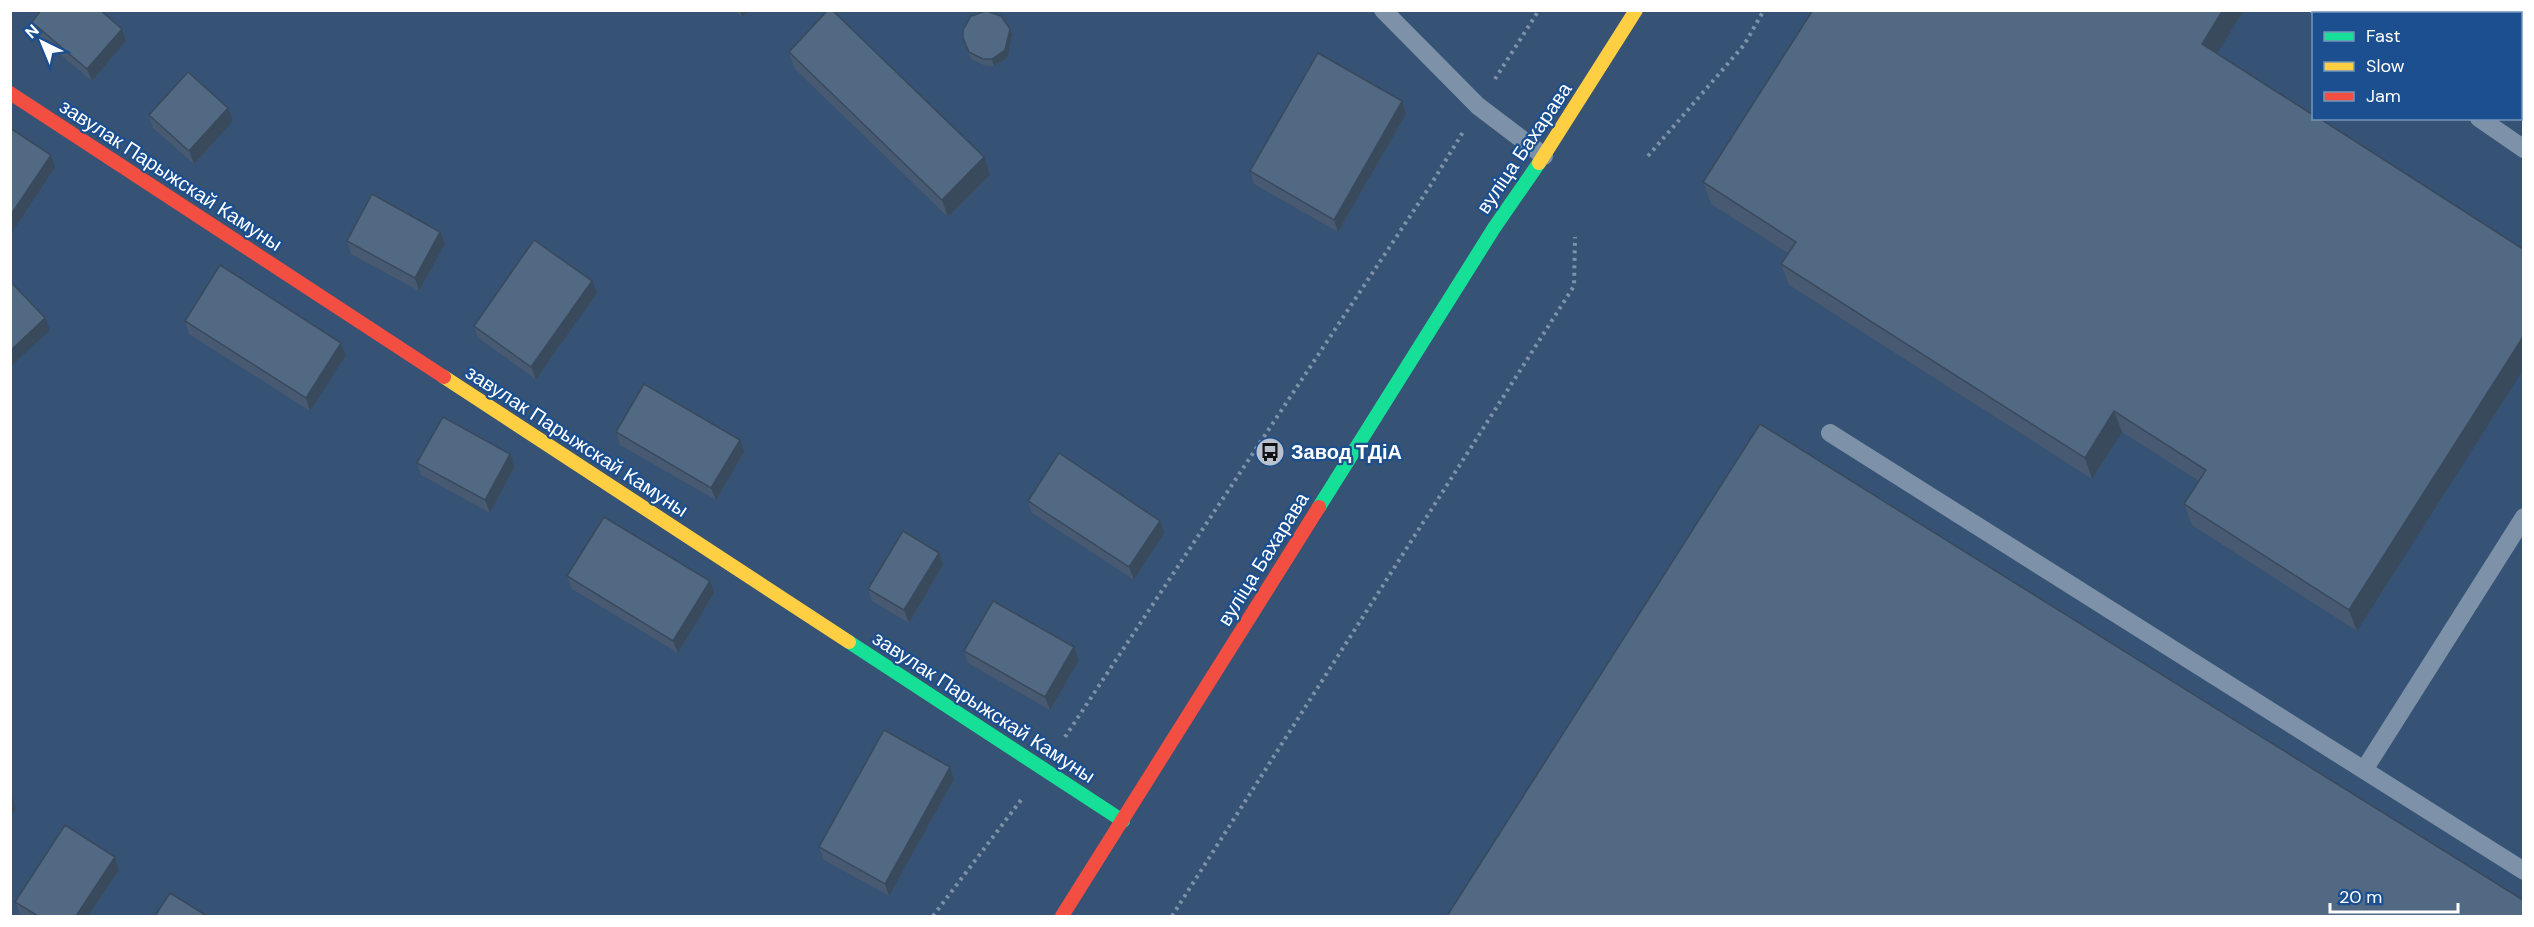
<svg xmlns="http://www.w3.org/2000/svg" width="2534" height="927" font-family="'DM Sans',sans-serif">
<rect width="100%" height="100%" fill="#365274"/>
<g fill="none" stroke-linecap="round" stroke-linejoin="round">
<!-- path -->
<path stroke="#7d92a8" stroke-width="4" stroke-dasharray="3 4.5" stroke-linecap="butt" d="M 1495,79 L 1539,10
M 1648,156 L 1744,45 L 1764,10
M 1065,737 L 1430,186 L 1463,132
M 933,916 L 1021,800
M 1172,916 L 1574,286 L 1575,237"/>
<!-- lane -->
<path stroke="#7d92a8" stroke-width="18" d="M 1383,10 L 1478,106 L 1544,156
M 2319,10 L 2323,14
M 2479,118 L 2524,149
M 1830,433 L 2524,871
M 2364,770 L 2524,517"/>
<!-- fast -->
<path stroke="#16e098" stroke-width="14" d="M 1319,507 L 1494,228 L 1539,163
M 849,642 L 1123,821"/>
<!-- slow -->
<path stroke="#ffcf43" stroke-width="14" d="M 1539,163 L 1636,10
M 444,377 L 849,642"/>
<!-- jam -->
<path stroke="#f24e42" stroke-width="14" d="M 10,93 L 444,377
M 1062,916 L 1319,507"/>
</g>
<!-- wall -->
<path fill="#475a72" d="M 735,10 L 748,10 L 742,17 Z
M 2244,10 L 2217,53 L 2357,631 L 2192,525 L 2184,504 L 2199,481 L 2122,432 L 2092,479 L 1789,285 L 1781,264 L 1788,253 L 1711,204 L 1703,182 Z
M 32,22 L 122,29 L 126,41 L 92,81 L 36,34 Z
M 1010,29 L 1012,35 L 1008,57 L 994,66 L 986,66 L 971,59 L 963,38 Z
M 789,52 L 990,175 L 948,217 L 795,69 Z
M 1402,101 L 1406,114 L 1338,232 L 1254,184 L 1250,171 Z
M 149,115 L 233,121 L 194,164 L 153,128 Z
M 347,241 L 445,244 L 419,291 L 351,254 Z
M 597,293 L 536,379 L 478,338 L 474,326 Z
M 185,321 L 341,343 L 346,355 L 310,411 L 189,334 Z
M 616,432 L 744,452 L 716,500 L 620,445 Z
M 510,454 L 515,466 L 490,513 L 421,475 L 417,463 Z
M 1028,501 L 1160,521 L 1164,533 L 1134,580 L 1032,513 Z
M 943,565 L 909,623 L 872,601 L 868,589 Z
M 567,576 L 714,593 L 678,653 L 572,589 Z
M 1074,647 L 1079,660 L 1050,710 L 968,663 L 964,651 Z
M 950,767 L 954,779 L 889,896 L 824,860 L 819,847 Z
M 115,857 L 119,870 L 88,916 L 24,916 L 20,914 L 15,902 Z"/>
<!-- shaded-wall -->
<path fill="#394a5c" d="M 740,10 L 748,10 L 742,17 Z
M 2223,10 L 2244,10 L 2210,65 L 2202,44 Z
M 122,29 L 126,41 L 92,81 L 87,69 Z
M 1010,29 L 1012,35 L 1008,57 L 994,66 L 992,59 Z
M 1402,101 L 1406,114 L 1338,232 L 1334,220 Z
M 228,108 L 233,121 L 194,164 L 189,151 Z
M 51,155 L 55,167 L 10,235 L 10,216 Z
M 984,157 L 990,175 L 948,217 L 942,200 Z
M 440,232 L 445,244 L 419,291 L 415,278 Z
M 592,281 L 597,293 L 536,379 L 531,367 Z
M 45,318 L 50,330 L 10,367 L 10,351 Z
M 2523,337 L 2523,370 L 2357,631 L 2349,610 Z
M 341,343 L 346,355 L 310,411 L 306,398 Z
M 2114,411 L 2122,432 L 2092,479 L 2085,458 Z
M 740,440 L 744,452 L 716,500 L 711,488 Z
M 510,454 L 515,466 L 490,513 L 485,500 Z
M 1160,521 L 1164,533 L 1134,580 L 1129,567 Z
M 939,553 L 943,565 L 909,623 L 904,610 Z
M 710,581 L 714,593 L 678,653 L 673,641 Z
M 1074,647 L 1079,660 L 1050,710 L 1045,697 Z
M 950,767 L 954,779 L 889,896 L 885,884 Z
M 12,797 L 16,809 L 10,816 L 10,798 Z
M 115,857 L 119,870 L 88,916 L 76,916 Z"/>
<!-- building -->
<path fill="#526984" stroke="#394a5c" stroke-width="1.5" d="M 41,10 L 100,10 L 122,29 L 87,69 L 32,22 Z
M 828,10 L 832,10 L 984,157 L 942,200 L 789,52 Z
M 1813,10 L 2223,10 L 2202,44 L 2313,115 L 2313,118 L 2319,118 L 2523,249 L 2523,337 L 2349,610 L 2184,504 L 2206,470 L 2114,411 L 2085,458 L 1781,264 L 1796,242 L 1703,182 Z
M 986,11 L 1001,16 L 1010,29 L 1005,50 L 992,59 L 983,59 L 969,52 L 963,38 L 963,30 L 971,16 Z
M 1318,53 L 1402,101 L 1334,220 L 1250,171 Z
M 188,72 L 228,108 L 189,151 L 149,115 Z
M 10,128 L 51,155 L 10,216 Z
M 372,194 L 440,232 L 415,278 L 347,241 Z
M 534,240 L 592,281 L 531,367 L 474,326 Z
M 220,265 L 341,343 L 306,398 L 185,321 Z
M 10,281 L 45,318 L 10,351 Z
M 644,384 L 740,440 L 711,488 L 616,432 Z
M 443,417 L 510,454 L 485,500 L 417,463 Z
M 1760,424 L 2523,900 L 2523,916 L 1447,916 Z
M 1059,453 L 1160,521 L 1129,567 L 1028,501 Z
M 604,517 L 710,581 L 673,641 L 567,576 Z
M 903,531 L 939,553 L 904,610 L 868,589 Z
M 993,601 L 1074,647 L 1045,697 L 964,651 Z
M 884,730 L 950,767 L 885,884 L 819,847 Z
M 65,825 L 115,857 L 76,916 L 38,916 L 15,902 Z
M 170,893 L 207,916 L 155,916 Z"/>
<!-- icons -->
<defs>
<g id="bus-disc" transform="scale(1.5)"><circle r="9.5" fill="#b9c2ce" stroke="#1b4f8f"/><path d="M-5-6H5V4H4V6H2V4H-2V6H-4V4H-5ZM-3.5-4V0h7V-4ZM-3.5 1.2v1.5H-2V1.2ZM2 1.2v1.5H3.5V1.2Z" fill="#111"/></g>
</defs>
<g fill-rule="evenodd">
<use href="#bus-disc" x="1270" y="452"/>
</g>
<g text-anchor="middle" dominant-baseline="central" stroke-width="4.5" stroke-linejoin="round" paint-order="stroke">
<!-- street labels -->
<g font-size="20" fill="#fff" stroke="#1b4f8f">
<text transform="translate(1524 148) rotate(-56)">вуліца Бахарава</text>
<text transform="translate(171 175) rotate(33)">завулак Парыжскай Камуны</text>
<text transform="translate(577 441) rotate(33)">завулак Парыжскай Камуны</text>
<text transform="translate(1263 559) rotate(-58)">вуліца Бахарава</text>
<text transform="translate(984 707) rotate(33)">завулак Парыжскай Камуны</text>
</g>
<!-- poi labels -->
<g font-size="20" font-weight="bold" fill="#fff" stroke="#1b4f8f" text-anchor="start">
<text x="1291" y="452">Завод ТДіА</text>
</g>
</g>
<!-- border -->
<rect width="2534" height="927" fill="none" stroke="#ffffff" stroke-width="24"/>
<!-- legend -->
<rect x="2312" y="12" width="210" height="108" fill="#1b4f8f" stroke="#7695bc" stroke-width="1.5"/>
<rect x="2324" y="32" width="30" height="9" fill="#16e098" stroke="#7695bc" stroke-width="1.5"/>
<text x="2366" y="42" font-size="18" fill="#ffffff">Fast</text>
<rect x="2324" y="62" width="30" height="9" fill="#ffcf43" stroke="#7695bc" stroke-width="1.5"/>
<text x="2366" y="72" font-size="18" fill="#ffffff">Slow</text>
<rect x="2324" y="92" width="30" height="9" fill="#f24e42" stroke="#7695bc" stroke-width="1.5"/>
<text x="2366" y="102" font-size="18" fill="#ffffff">Jam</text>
<!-- north arrow -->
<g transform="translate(42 42) rotate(317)" stroke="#1b4f8f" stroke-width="4.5" paint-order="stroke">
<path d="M0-4.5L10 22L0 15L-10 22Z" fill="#ffffff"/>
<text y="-9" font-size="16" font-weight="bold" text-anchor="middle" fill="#ffffff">N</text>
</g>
<!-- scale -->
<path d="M2330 903v9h128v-9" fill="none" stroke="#ffffff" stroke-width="3"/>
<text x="2339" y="903" font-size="18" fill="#ffffff" stroke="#1b4f8f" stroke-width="4.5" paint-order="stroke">20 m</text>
</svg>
